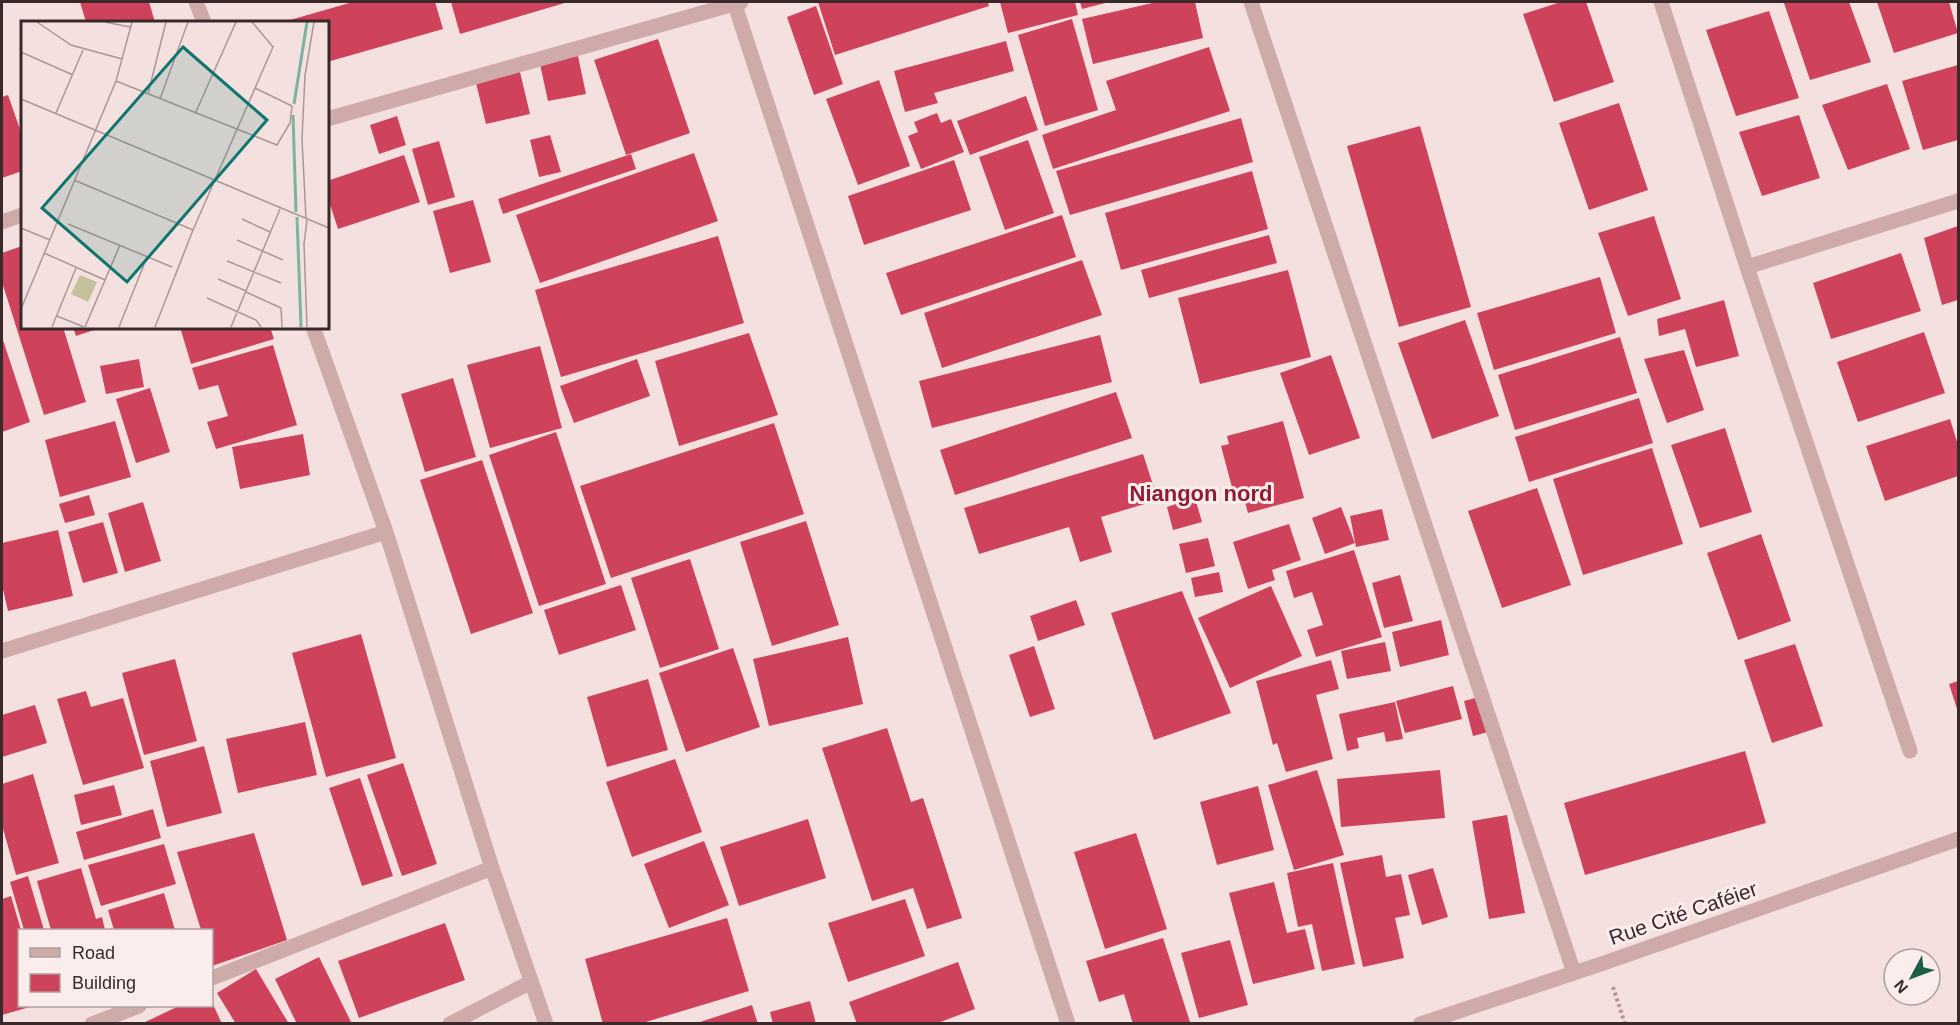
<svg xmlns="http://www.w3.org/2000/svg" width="1960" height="1025" font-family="Helvetica,sans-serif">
<rect width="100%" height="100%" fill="#f4e0de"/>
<!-- building -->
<path fill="#ce435b" d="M 80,2 L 149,2 L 155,22 L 86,22 Z
M 353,2 L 435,2 L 443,29 L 327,62 L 327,22 L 283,22 Z
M 451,2 L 568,2 L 460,34 Z
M 818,2 L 988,2 L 989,6 L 835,55 Z
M 1000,2 L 1075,2 L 1078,15 L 1008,33 Z
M 1080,2 L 1109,2 L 1082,9 Z
M 1157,2 L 1195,2 L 1203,38 L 1093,64 L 1082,19 Z
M 1561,2 L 1586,2 L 1614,82 L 1554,102 L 1523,14 Z
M 1790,2 L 1849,2 L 1871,62 L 1810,80 L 1784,3 Z
M 1877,2 L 1949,2 L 1958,33 L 1894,53 Z
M 816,6 L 843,84 L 814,95 L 787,17 Z
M 1769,11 L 1799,98 L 1736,116 L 1706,30 Z
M 1072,19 L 1098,110 L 1045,126 L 1018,35 Z
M 658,39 L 690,133 L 626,155 L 594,60 Z
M 1006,41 L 1014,71 L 934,93 L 938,103 L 905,112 L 894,71 Z
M 1209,47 L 1230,111 L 1053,169 L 1042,135 L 1116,110 L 1106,81 Z
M 578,56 L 586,94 L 548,101 L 540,64 Z
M 1958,65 L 1958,140 L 1923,150 L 1902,81 Z
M 519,68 L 530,114 L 486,124 L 475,79 Z
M 879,80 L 910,166 L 858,185 L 826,99 Z
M 1887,84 L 1910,149 L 1848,170 L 1822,105 Z
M 8,95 L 22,135 L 22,171 L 2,178 L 2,97 Z
M 1026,96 L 1038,130 L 970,155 L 957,121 Z
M 1619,103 L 1648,190 L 1589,210 L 1559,123 Z
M 937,113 L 941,123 L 951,119 L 964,152 L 921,169 L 908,136 L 918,132 L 914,122 Z
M 1799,115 L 1820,178 L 1762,196 L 1739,132 Z
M 397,116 L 406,145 L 379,154 L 370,125 Z
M 1241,118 L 1253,162 L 1070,215 L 1056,171 Z
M 1420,126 L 1471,307 L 1399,327 L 1347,146 Z
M 550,135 L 561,172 L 539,177 L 530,140 Z
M 1028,140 L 1054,213 L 1005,230 L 979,157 Z
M 439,141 L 455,197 L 428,205 L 412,149 Z
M 694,153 L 718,221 L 540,283 L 516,215 Z
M 631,154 L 636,169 L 503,214 L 498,199 Z
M 404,155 L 420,202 L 338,229 L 327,195 L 327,181 Z
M 954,160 L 971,210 L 864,245 L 848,196 Z
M 1252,171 L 1268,229 L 1121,270 L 1105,213 Z
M 473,200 L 491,262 L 450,273 L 433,211 Z
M 1062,215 L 1076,257 L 901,315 L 886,273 Z
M 1654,216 L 1681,299 L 1628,316 L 1598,233 Z
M 1958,226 L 1958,300 L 1942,305 L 1924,238 Z
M 1269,235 L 1277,263 L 1149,298 L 1141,270 Z
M 718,236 L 744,323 L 561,377 L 535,290 Z
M 22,246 L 22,327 L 63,327 L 86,402 L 44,415 L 2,282 L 2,253 Z
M 1901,253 L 1921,311 L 1831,339 L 1813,283 Z
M 1082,260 L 1102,315 L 942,368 L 924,313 Z
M 1288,270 L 1311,357 L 1200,384 L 1178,298 Z
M 1600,277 L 1616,333 L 1494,370 L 1477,313 Z
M 1724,300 L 1739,356 L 1696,367 L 1685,329 L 1659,336 L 1657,319 Z
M 1465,320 L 1499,416 L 1432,439 L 1398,343 Z
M 73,327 L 103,327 L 76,336 Z
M 180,327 L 270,327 L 274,339 L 191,364 Z
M 1924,332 L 1945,393 L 1858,422 L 1837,362 Z
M 749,333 L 778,415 L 679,446 L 655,361 Z
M 1100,335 L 1112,382 L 932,428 L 919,381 Z
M 2,337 L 30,422 L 2,432 Z
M 1620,337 L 1637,393 L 1515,430 L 1498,375 Z
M 273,345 L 297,425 L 216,449 L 207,422 L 228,416 L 218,385 L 199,390 L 192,368 Z
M 540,346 L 562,428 L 490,448 L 467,365 Z
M 1684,350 L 1704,410 L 1667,423 L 1644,359 Z
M 1331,355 L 1360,438 L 1309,455 L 1280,373 Z
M 139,359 L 144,387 L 106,394 L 100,366 Z
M 637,359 L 650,396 L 574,423 L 560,386 Z
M 453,378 L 476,457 L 425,472 L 401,394 Z
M 150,388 L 170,452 L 136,463 L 116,399 Z
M 1116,392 L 1132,438 L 955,495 L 940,450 Z
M 1639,398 L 1653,443 L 1529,482 L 1515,437 Z
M 1950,419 L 1958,445 L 1958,476 L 1885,501 L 1866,446 Z
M 115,421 L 131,477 L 60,497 L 45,440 Z
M 1283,421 L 1304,498 L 1248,513 L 1241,488 L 1233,491 L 1221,446 L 1229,444 L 1227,436 Z
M 774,423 L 804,514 L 611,578 L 580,486 Z
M 1725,428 L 1752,512 L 1700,528 L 1671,445 Z
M 556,432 L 606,584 L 539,606 L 489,455 Z
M 303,434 L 310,475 L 240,489 L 232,447 Z
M 1652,448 L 1683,544 L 1583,575 L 1553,479 Z
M 1143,454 L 1158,500 L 1101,517 L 1112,552 L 1080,562 L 1069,527 L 979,554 L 964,508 Z
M 482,460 L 533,613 L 471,634 L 420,480 Z
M 1537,488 L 1571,585 L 1502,608 L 1468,511 Z
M 89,495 L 95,515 L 65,523 L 59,504 Z
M 1195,498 L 1202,522 L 1173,530 L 1167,507 Z
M 143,502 L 161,561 L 125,572 L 108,513 Z
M 1341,507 L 1355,543 L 1325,554 L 1312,518 Z
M 1382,509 L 1389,540 L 1356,547 L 1350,516 Z
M 806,521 L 839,625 L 772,646 L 740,542 Z
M 103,522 L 118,573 L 83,583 L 68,532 Z
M 1289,524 L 1301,560 L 1272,570 L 1275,580 L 1248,589 L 1233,542 Z
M 58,530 L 73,596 L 8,611 L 2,585 L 2,543 Z
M 1761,534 L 1791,621 L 1738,640 L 1707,553 Z
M 1208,538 L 1215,566 L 1186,573 L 1179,544 Z
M 1354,550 L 1382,637 L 1316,657 L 1307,630 L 1323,625 L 1312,592 L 1294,598 L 1286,571 Z
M 690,559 L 719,649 L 660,668 L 631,578 Z
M 1219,572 L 1223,592 L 1195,597 L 1191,578 Z
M 1400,575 L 1413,621 L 1384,628 L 1372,583 Z
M 621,585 L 636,630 L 559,655 L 544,610 Z
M 1271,586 L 1302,656 L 1230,688 L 1198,618 Z
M 1182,591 L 1231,713 L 1154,740 L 1111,613 Z
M 1076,600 L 1085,625 L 1038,641 L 1030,616 Z
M 1441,620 L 1449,655 L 1400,667 L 1392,632 Z
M 361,634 L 396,758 L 326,777 L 292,653 Z
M 848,637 L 863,704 L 769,726 L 753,659 Z
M 1385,642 L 1391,671 L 1347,679 L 1341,651 Z
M 1795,644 L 1823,726 L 1772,743 L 1744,660 Z
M 1034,646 L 1055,709 L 1030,717 L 1009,655 Z
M 733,648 L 760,727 L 686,752 L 659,673 Z
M 175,659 L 197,741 L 144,755 L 122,673 Z
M 1331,660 L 1339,689 L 1316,695 L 1333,759 L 1286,772 L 1277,743 L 1273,745 L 1256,681 Z
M 648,679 L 668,750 L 607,767 L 587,697 Z
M 1958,681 L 1958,712 L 1949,684 Z
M 1453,686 L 1462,719 L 1405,733 L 1396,701 Z
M 86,691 L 91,707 L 123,698 L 144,768 L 83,785 L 57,699 Z
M 1479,697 L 1488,732 L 1473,736 L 1464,701 Z
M 1395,702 L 1403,739 L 1386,742 L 1384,732 L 1357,738 L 1359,748 L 1347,751 L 1339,714 Z
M 35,705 L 47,743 L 2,757 L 2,715 Z
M 305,722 L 317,775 L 238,793 L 226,739 Z
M 887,728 L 911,802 L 923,798 L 962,918 L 927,929 L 913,888 L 872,901 L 822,748 Z
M 204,746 L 222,813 L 167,827 L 150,761 Z
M 1745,751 L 1766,823 L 1585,875 L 1564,803 Z
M 675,759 L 702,832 L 632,857 L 606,782 Z
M 403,763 L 437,864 L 402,876 L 367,775 Z
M 1317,770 L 1344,855 L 1294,870 L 1268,785 Z
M 1440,770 L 1445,818 L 1341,827 L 1337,779 Z
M 33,774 L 59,863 L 16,875 L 2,825 L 2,784 Z
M 360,778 L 393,876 L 362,886 L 329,788 Z
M 114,785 L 122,815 L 81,825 L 74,795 Z
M 1258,786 L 1274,850 L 1217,865 L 1200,802 Z
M 153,809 L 161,838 L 84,860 L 76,832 Z
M 1507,815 L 1525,913 L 1489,919 L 1472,821 Z
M 808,819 L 826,878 L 739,906 L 720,847 Z
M 254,833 L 287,940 L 212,966 L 212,930 L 201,930 L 177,852 Z
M 1136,833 L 1167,929 L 1105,949 L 1074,852 Z
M 704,841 L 729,905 L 669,928 L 644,864 Z
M 164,844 L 176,884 L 101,906 L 88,865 Z
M 1382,855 L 1386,877 L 1401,874 L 1410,915 L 1395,918 L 1404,958 L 1363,967 L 1340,863 Z
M 1333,863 L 1355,964 L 1322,971 L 1312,924 L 1298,927 L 1287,873 Z
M 81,868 L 96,919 L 102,917 L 105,930 L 51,930 L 37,881 Z
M 1433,868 L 1448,917 L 1422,925 L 1408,875 Z
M 28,876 L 44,930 L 24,930 L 10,882 Z
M 1274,882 L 1287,933 L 1305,929 L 1315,969 L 1253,984 L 1229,893 Z
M 164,893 L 175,930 L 114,930 L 108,910 Z
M 11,896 L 21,930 L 20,930 L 20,1006 L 33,1006 L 2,1015 L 2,899 Z
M 905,899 L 925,956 L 848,982 L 828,923 Z
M 727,918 L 749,991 L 639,1024 L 603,1024 L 585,959 Z
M 445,923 L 465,980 L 359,1018 L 338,961 Z
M 1163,938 L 1190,1022 L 1133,1024 L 1124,994 L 1099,1002 L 1086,961 Z
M 1230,940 L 1248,1005 L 1199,1018 L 1181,953 Z
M 319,957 L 352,1024 L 297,1024 L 275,979 Z
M 958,962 L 975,1009 L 935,1024 L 857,1024 L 849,1002 Z
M 256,969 L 289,1024 L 236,1024 L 217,993 Z
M 810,1001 L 816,1024 L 773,1024 L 770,1012 Z
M 212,1002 L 222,1024 L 141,1024 L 179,1006 L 212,1006 Z
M 752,1005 L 758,1024 L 697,1024 L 697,1023 Z"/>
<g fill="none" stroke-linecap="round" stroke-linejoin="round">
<!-- path -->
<path stroke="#ba9392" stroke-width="4" stroke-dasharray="3 3" stroke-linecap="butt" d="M 1613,987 L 1625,1024"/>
<!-- minor -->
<path stroke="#ceaaa9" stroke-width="15" d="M 196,2 L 204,22
M 1251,2 L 1574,973
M 1661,2 L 1747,267 L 1910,751
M 327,119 L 741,2
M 2,222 L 22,215
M 1747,267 L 1958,201
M 313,327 L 386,532 L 492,868 L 546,1024
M 2,651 L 386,532
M 212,978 L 492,868
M 92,1024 L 139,1006
M 450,1024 L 531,982"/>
<!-- tertiary -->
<path stroke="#ceaaa9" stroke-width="15" d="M 734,2 L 1068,1024
M 1420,1024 L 1604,963 L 1958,839"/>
</g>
<g text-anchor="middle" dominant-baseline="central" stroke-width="6" stroke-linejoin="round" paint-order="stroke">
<!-- street labels -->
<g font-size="21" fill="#3a292b" stroke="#fbedeb">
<text transform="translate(1683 913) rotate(-19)">Rue Cité Caféier</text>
</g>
<!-- neighbourhood labels -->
<g font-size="22" font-weight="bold" fill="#8f1c31" stroke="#fbedeb">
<text x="1201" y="493">Niangon nord</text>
</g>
</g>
<!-- overview -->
<g transform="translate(21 21)">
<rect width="308" height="308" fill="#f4e0de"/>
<path d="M 59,254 L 76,261 L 67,281 L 50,273 Z" fill="#c5c19c"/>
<path fill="none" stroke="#7bb39e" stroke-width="3" d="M 273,83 L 286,1M 272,94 L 275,191M 276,196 L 280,306"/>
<path fill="none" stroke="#aa9796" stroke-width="1.5" d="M 16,1 L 50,24 L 101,38M 84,1 L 109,6M 0,31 L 52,54M 95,60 L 256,124 L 269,102 L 271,85 L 234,67M 127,73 L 145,1M 0,78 L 308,207M 139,78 L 167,1M 35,92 L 62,29M 174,93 L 215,1M 53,159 L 172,209 L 252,26 L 231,1M 221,198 L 249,211M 285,198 L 281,118 L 284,54 L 293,1M 47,203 L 151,246M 0,207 L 29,219M 216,219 L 262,239M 23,232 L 84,259M 206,240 L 260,262M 197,258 L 225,270M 225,271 L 260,287 L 261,306M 186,277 L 235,299 L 240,306M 0,288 L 95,60 L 111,1M 36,295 L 63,306M 31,306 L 55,247M 64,306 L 99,224M 98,306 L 126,236M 134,306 L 172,209M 210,306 L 259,188M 286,306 L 283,223 L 286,199"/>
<path fill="#0f766e" fill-opacity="0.15" stroke="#0f766e" stroke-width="3" d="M 162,26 L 246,99 L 106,261 L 21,187 Z"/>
<rect width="308" height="308" fill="none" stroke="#3a292b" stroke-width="3"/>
</g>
<!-- border -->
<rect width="1960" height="1025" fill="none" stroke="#3a292b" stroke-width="6"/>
<!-- legend -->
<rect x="18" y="929" width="195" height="78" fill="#fbedeb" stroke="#ae9f9e" stroke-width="1.5"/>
<rect x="30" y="948" width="30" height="9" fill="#ceaaa9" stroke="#ae9f9e" stroke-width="1.5"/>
<text x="72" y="959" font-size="18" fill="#3a292b">Road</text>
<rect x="30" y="974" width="30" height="18" fill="#ce435b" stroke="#ae9f9e" stroke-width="1.5"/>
<text x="72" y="989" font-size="18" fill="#3a292b">Building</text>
<!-- north arrow -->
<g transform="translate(1912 977) rotate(229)"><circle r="28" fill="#fbedeb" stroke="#ae9f9e" stroke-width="1.5"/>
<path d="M0-4.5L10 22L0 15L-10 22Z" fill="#1b5f47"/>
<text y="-9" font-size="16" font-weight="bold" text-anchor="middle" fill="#3a292b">N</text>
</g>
</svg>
